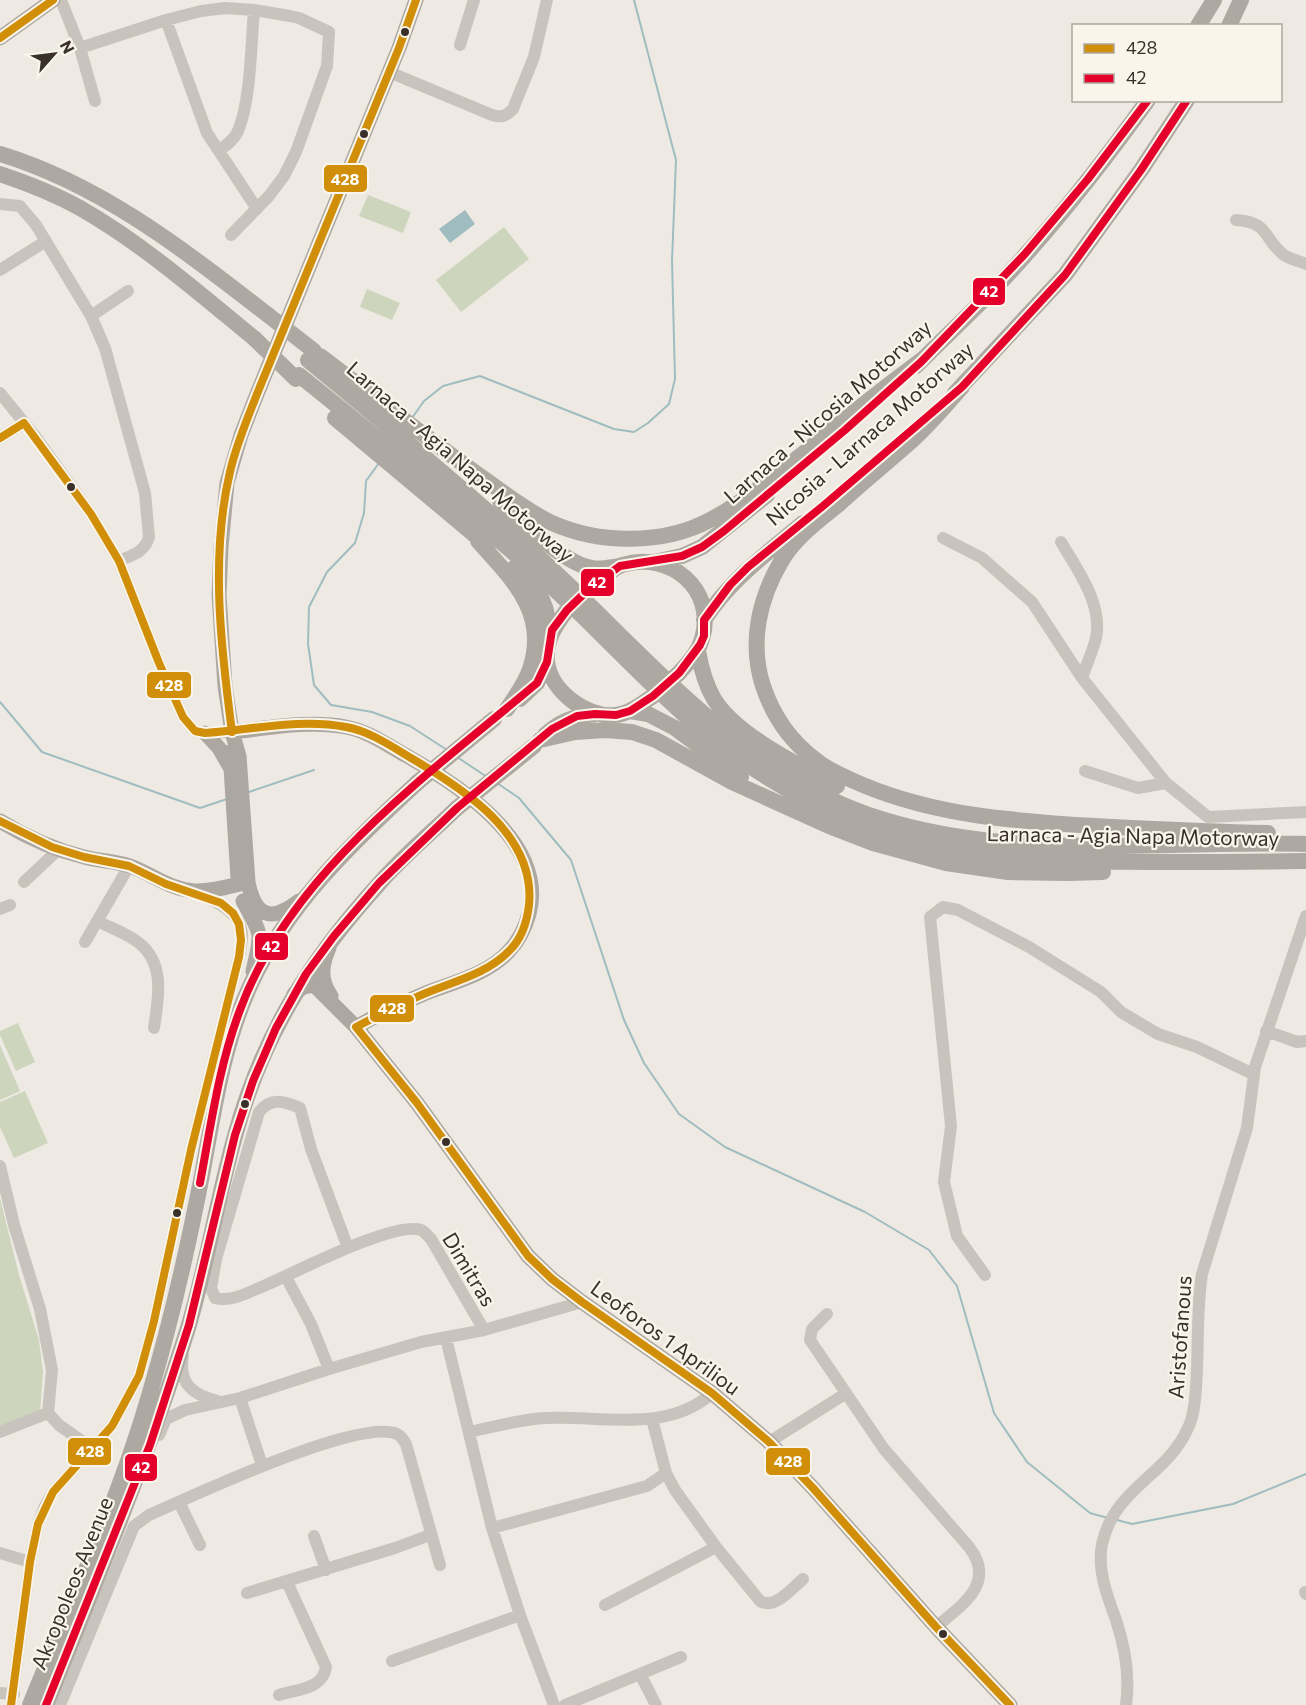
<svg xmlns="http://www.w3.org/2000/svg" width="1306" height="1705" font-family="Commissioner,sans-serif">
<rect width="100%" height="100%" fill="#eeeae3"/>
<!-- green -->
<path fill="#ced5bd" d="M 368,195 L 411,212 L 403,233 L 359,216 Z
M 504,227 L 529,259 L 461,312 L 436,280 Z
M 367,289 L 400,303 L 392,320 L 360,307 Z
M 18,1023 L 35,1062 L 16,1071 L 0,1035 L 0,1031 Z
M 0,1045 L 20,1091 L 0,1100 Z
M 25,1091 L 48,1143 L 14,1158 L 0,1127 L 0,1102 Z
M 0,1198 L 19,1275 L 39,1340 L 43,1372 L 40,1414 L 0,1436 Z"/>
<!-- water -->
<path fill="#9fbdc0" d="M 465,210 L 475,224 L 450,243 L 439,229 Z"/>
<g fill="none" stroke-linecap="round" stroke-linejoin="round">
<!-- stream -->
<path stroke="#9fbdc0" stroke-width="2" d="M 412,418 L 424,401 L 443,386 L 480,376 L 614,429 L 634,432 L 648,423 L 669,404 L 675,379 L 672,261 L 676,160 L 634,0
M 379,463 L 366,481 L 364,513 L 355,543 L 327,572 L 309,607 L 308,644 L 314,685 L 331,705 L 372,712 L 410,726 L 447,750
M 0,702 L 42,752 L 200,808 L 227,799
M 457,757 L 487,777
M 497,783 L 519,798 L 571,860 L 624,1020 L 644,1063 L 679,1114 L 725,1147 L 865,1212 L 929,1250 L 957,1286 L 994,1413 L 1027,1462 L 1090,1513 L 1108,1518
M 246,793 L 314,770
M 1117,1520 L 1132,1524 L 1233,1504 L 1306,1474"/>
<!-- minor -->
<path stroke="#c8c3bc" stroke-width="12" d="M 61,0 L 80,48 L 95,101
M 166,20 L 207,133 L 257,209
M 460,45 L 474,0
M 80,48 L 166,20 L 201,11 L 225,8 L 254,10 L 290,16 L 299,18 L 329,32 L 327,66 L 296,152 L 284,176 L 269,196 L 231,235
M 389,72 L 492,115 C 502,118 506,116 513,109 L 534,57 L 547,0
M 219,150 C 227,145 234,140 238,131 C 251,100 251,44 254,10
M 0,204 L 20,206 L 36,225 L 91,316 L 105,348 L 145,493 L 149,537 C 145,552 132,555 119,561
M 1236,220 C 1270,222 1263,239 1284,255 C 1290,259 1299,261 1306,264
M 0,270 L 46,241
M 91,316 L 128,291
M 0,393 L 35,436 L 91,514 L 119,561 L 159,663 L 183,717 L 195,731 L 205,733 L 232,732
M 0,438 L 24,423
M 943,538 L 982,558 L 1032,602 L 1082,678 L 1166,783 L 1208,817 L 1306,812
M 1061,542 C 1077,569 1103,604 1096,638 C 1093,651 1086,665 1082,678
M 1085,771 L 1138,788 L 1166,783
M 24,882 L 59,849
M 0,909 L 10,905
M 97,921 C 111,928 127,933 139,943 C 166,964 158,1000 154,1028
M 85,942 L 129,866
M 1266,1031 L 1297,1042 L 1306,1041
M 0,1166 L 14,1225 L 40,1309 L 52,1370 L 48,1413
M 348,1248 L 311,1149 L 300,1108 C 284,1101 271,1097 259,1112 L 216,1259 L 211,1288 L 215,1298 C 230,1302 245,1294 259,1288 C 289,1276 394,1220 421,1230 C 424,1231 428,1236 431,1239 L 484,1330
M 985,1275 L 957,1236 L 944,1182 L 951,1126 L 930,917 L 943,907 L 958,910 L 1029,947 L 1101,992 L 1121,1012 L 1158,1034 L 1197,1047 L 1253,1074
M 286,1277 L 311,1324 L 329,1369
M 827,1314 L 812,1329 L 810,1340 L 884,1449 L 969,1547 C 997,1583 962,1605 936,1627
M 446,1338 L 492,1528 L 520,1615 L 554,1705
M 183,1356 C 178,1384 193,1395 218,1401
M 240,1398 L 262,1465
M 48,1413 L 59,1425 L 93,1449
M 652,1419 L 666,1473 L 675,1490 L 716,1547 L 760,1601 C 775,1610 792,1588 803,1579
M 0,1432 L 48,1413
M 469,1432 C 494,1427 520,1419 546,1418 C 601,1415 667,1434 712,1393
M 159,1435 L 166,1419 L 185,1410 L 240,1398 L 329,1369 L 421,1342 L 484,1330 L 582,1302
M 769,1442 L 845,1394
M 179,1502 L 200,1545
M 492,1528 L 647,1486 L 666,1473
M 314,1536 L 326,1570
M 0,1553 L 30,1562
M 1305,1592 L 1306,1594
M 247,1593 L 395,1548 L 430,1535
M 605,1605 L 716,1547
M 392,1661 L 520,1615
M 640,1674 L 656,1705
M 0,1693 L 14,1694
M 279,1695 C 298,1689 323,1689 326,1667 L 287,1582
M 11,1705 L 30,1562 L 38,1524 L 44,1508 L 53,1492 L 112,1426 L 139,1376 L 154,1321 L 191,1150 L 239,957 C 240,951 242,944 242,937 C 243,913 215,901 196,892
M 60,1705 L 134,1526 L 149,1515 C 191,1497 359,1417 397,1434 C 402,1436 403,1440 406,1444 L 440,1565
M 565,1705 L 681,1657
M 1126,1705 C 1130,1676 1125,1647 1116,1620 C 1107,1595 1097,1571 1102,1544 C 1115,1487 1167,1476 1188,1428 C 1194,1416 1195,1401 1196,1388 C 1199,1350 1196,1312 1202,1274 L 1247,1128 L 1255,1067 L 1306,916"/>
<!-- major -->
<path stroke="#ada7a1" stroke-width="15" d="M 0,38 L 53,0
M 232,732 C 269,728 309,720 346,727 C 368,731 387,745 407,756 C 460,786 548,843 529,914 C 525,928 520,939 510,950 C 489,974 454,982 426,993 C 402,1003 379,1014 356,1027
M 205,733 L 219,748 L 230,767
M 230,752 L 238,878
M 0,821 C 26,837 55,850 84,857 C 99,861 115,861 130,866 C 152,874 169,889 194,891 C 212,892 230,886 248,882
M 243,901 C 263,937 262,932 253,971
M 299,901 C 271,923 255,917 248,882 L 239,756 L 232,732 L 225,686 L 219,595 L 221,547 L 227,483 L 241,435 L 257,394 L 399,48 L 416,0
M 329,948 C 321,966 320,980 331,996
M 294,994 L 303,987 L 314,985 L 356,1027 L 417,1103 L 528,1256 L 552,1279 L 582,1302 L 712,1393 L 769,1442 L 813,1488 L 936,1627 L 1010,1705"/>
<!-- highway -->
<path stroke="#ada9a2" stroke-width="16" d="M 1198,26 L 1214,0
M 1229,26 L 1241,0
M 0,154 C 102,185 185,251 268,315
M 0,174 C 27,183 55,194 80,208 C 143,244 199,293 255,339
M 320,356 C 373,396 425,437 480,476 C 503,492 526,511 552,523 C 599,544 663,545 710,520 C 746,501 777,474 809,449 C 846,418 884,388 923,359
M 308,360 C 388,426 468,492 544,562 C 647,656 742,776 881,819 C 1019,862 1165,840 1306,844
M 916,366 C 943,339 971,313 998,285 C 1052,228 1102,164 1148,100
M 299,375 C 380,440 461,506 539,575 C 593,623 641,678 696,725 C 769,787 854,831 947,850 C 992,860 1037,860 1082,861 C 1157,863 1231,862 1306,861
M 962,387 C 944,407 927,428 907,445 C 884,465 861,484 839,504 C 818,521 796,537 782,560 C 759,598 749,643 763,686 C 773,716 791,742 817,761 C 831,772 847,778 863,785 C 937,816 1015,821 1094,826 C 1152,829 1210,832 1268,833
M 955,393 L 1065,275 L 1141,170 L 1187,100
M 335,418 L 488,546
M 500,501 C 523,521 563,564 592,568 C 600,570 611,567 620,566
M 478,541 C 512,579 549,613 530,669 C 525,684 515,697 507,709
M 654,562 L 682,556 L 702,547 L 767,495
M 514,568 C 542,592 550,606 549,642
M 591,587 C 601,580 611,569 622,565 C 669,550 717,589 702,639 C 698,653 688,663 679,673
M 567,610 C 555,626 545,641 547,661 C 550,691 587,718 615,715 C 629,714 641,704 653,696
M 704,620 C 731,579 766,554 803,523
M 698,651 C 701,668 705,684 714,699 C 736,735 800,766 837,786
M 520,699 L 537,683 L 547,662
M 630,711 L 648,714 L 675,728 L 741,777
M 545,735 C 560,721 575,716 595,714
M 540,740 L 575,732 L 605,730 L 632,732 L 656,740 L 732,782 L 829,826 L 873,843 L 946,863 L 1008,872 L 1068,873 L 1103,872
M 30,1705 C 72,1601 120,1498 151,1389 C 172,1318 188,1247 202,1175 C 214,1111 223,1045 250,986 C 287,904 353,842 418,782
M 46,1705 C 97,1580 148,1456 188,1328 C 207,1265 217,1200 235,1136 C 262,1037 309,961 378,885 C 402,857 431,833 457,808"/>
<!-- highway-bridge -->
<path stroke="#ada9a2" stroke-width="16" d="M 268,315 L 314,351
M 255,339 L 296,379
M 567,610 L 591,587
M 653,696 L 679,673
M 418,782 L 494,719
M 457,808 L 534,746"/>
<!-- bus-1 casing -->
<g stroke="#faf5eb" stroke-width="12">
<path id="bus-1" d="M 0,38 L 53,0
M 0,438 L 24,423 L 91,514 L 119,561 L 159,663 L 183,717 L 195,731 L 205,733 C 251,730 300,718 346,727 C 369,731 391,746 411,758 C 464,789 536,835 529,905 C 527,922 522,938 510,950 C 487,974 455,981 426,993 C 402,1003 379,1015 356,1027 L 417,1103 L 528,1256 L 552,1279 L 582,1302 L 712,1393 L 769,1442 L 813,1488 L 936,1627 L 1010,1705
M 232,732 C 221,648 210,556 230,472 C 236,445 247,420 257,394 L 399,48 L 416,0
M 0,821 L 52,847 L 84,857 L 129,866 L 166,884 L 221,903 L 233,913 L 239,924 L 241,940 L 239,957 L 191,1150 L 154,1321 L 139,1376 L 112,1426 L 53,1492 L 38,1524 L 30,1562 L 11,1705"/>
</g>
<!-- bus-2 casing -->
<g stroke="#faf5eb" stroke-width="12">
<path id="bus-2" d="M 200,1183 C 211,1125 219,1065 240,1010 C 291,871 428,775 537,683 L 547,662 L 552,630 L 567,610 L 591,587 L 620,566 L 682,556 L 702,547 L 724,531 L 845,430 L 921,362 L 1024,255 L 1088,179 L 1148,100
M 46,1705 L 150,1445 L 189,1325 L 235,1135 L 253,1081 L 276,1028 L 306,974 L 334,936 L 379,883 L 457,808 L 552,729 L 577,716 L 595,714 L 616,715 L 630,711 L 653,696 L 679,673 L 700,645 L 704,636 L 704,620 L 730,585 L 748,567 L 823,506 L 962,387 L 1065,275 L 1141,170 L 1187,100"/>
</g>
<!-- bus-1 -->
<use href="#bus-1" stroke="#d18e08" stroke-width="8"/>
<!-- bus-2 -->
<use href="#bus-2" stroke="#e4002b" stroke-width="8"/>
</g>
<!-- markers -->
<g fill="#39302a" stroke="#faf5eb" stroke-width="2">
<circle cx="405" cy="32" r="5"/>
<circle cx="364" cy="134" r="5"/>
<circle cx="71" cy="487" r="5"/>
<circle cx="245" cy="1104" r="5"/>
<circle cx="446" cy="1142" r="5"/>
<circle cx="177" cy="1213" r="5"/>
<circle cx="943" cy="1634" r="5"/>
</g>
<g text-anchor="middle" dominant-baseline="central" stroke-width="4.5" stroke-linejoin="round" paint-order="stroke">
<!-- street labels -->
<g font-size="21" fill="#39302a" stroke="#faf5eb">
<text transform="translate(827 411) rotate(-41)">Larnaca - Nicosia Motorway</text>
<text transform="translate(869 433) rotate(-41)">Nicosia - Larnaca Motorway</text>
<text transform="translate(461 461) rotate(41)">Larnaca - Agia Napa Motorway</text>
<text transform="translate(1133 835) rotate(1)">Larnaca - Agia Napa Motorway</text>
<text transform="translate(470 1269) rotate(59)">Dimitras</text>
<text transform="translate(666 1337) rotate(36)">Leoforos 1 Apriliou</text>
<text transform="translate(1179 1337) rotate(-86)">Aristofanous</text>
<text transform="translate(71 1583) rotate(-68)">Akropoleos Avenue</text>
</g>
</g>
<g stroke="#faf5eb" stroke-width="2">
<rect x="323" y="164" width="45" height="29" rx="6" fill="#d18e08"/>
<rect x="972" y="277" width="34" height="29" rx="6" fill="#e4002b"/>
<rect x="580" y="568" width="35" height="29" rx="6" fill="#e4002b"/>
<rect x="146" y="671" width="46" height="28" rx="6" fill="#d18e08"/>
<rect x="254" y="932" width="35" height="29" rx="6" fill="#e4002b"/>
<rect x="369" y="994" width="46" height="29" rx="6" fill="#d18e08"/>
<rect x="67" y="1437" width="45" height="29" rx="6" fill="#d18e08"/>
<rect x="765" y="1447" width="46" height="29" rx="6" fill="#d18e08"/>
<rect x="124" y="1453" width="34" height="29" rx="6" fill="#e4002b"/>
</g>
<g font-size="16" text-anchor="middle" font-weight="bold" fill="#fff">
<text x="345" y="185">428</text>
<text x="989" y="297">42</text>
<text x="597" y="588">42</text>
<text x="169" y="691">428</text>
<text x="271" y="952">42</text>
<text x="392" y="1014">428</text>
<text x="90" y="1457">428</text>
<text x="788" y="1467">428</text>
<text x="141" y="1473">42</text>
</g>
<!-- legend -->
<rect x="1072" y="24" width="210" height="78" fill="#faf5eb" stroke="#ada69e" stroke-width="1.5"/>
<rect x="1084" y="44" width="30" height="9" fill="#d18e08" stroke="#ada69e" stroke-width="1.5"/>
<text x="1126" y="54" font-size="18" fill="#39302a">428</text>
<rect x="1084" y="74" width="30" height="9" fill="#e4002b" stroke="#ada69e" stroke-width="1.5"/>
<text x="1126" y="84" font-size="18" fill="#39302a">42</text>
<!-- north arrow -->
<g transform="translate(54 54) rotate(62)" stroke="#faf5eb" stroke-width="4.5" paint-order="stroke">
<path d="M0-4.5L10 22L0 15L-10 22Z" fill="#39302a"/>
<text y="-9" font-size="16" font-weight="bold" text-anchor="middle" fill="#39302a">N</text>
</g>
</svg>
